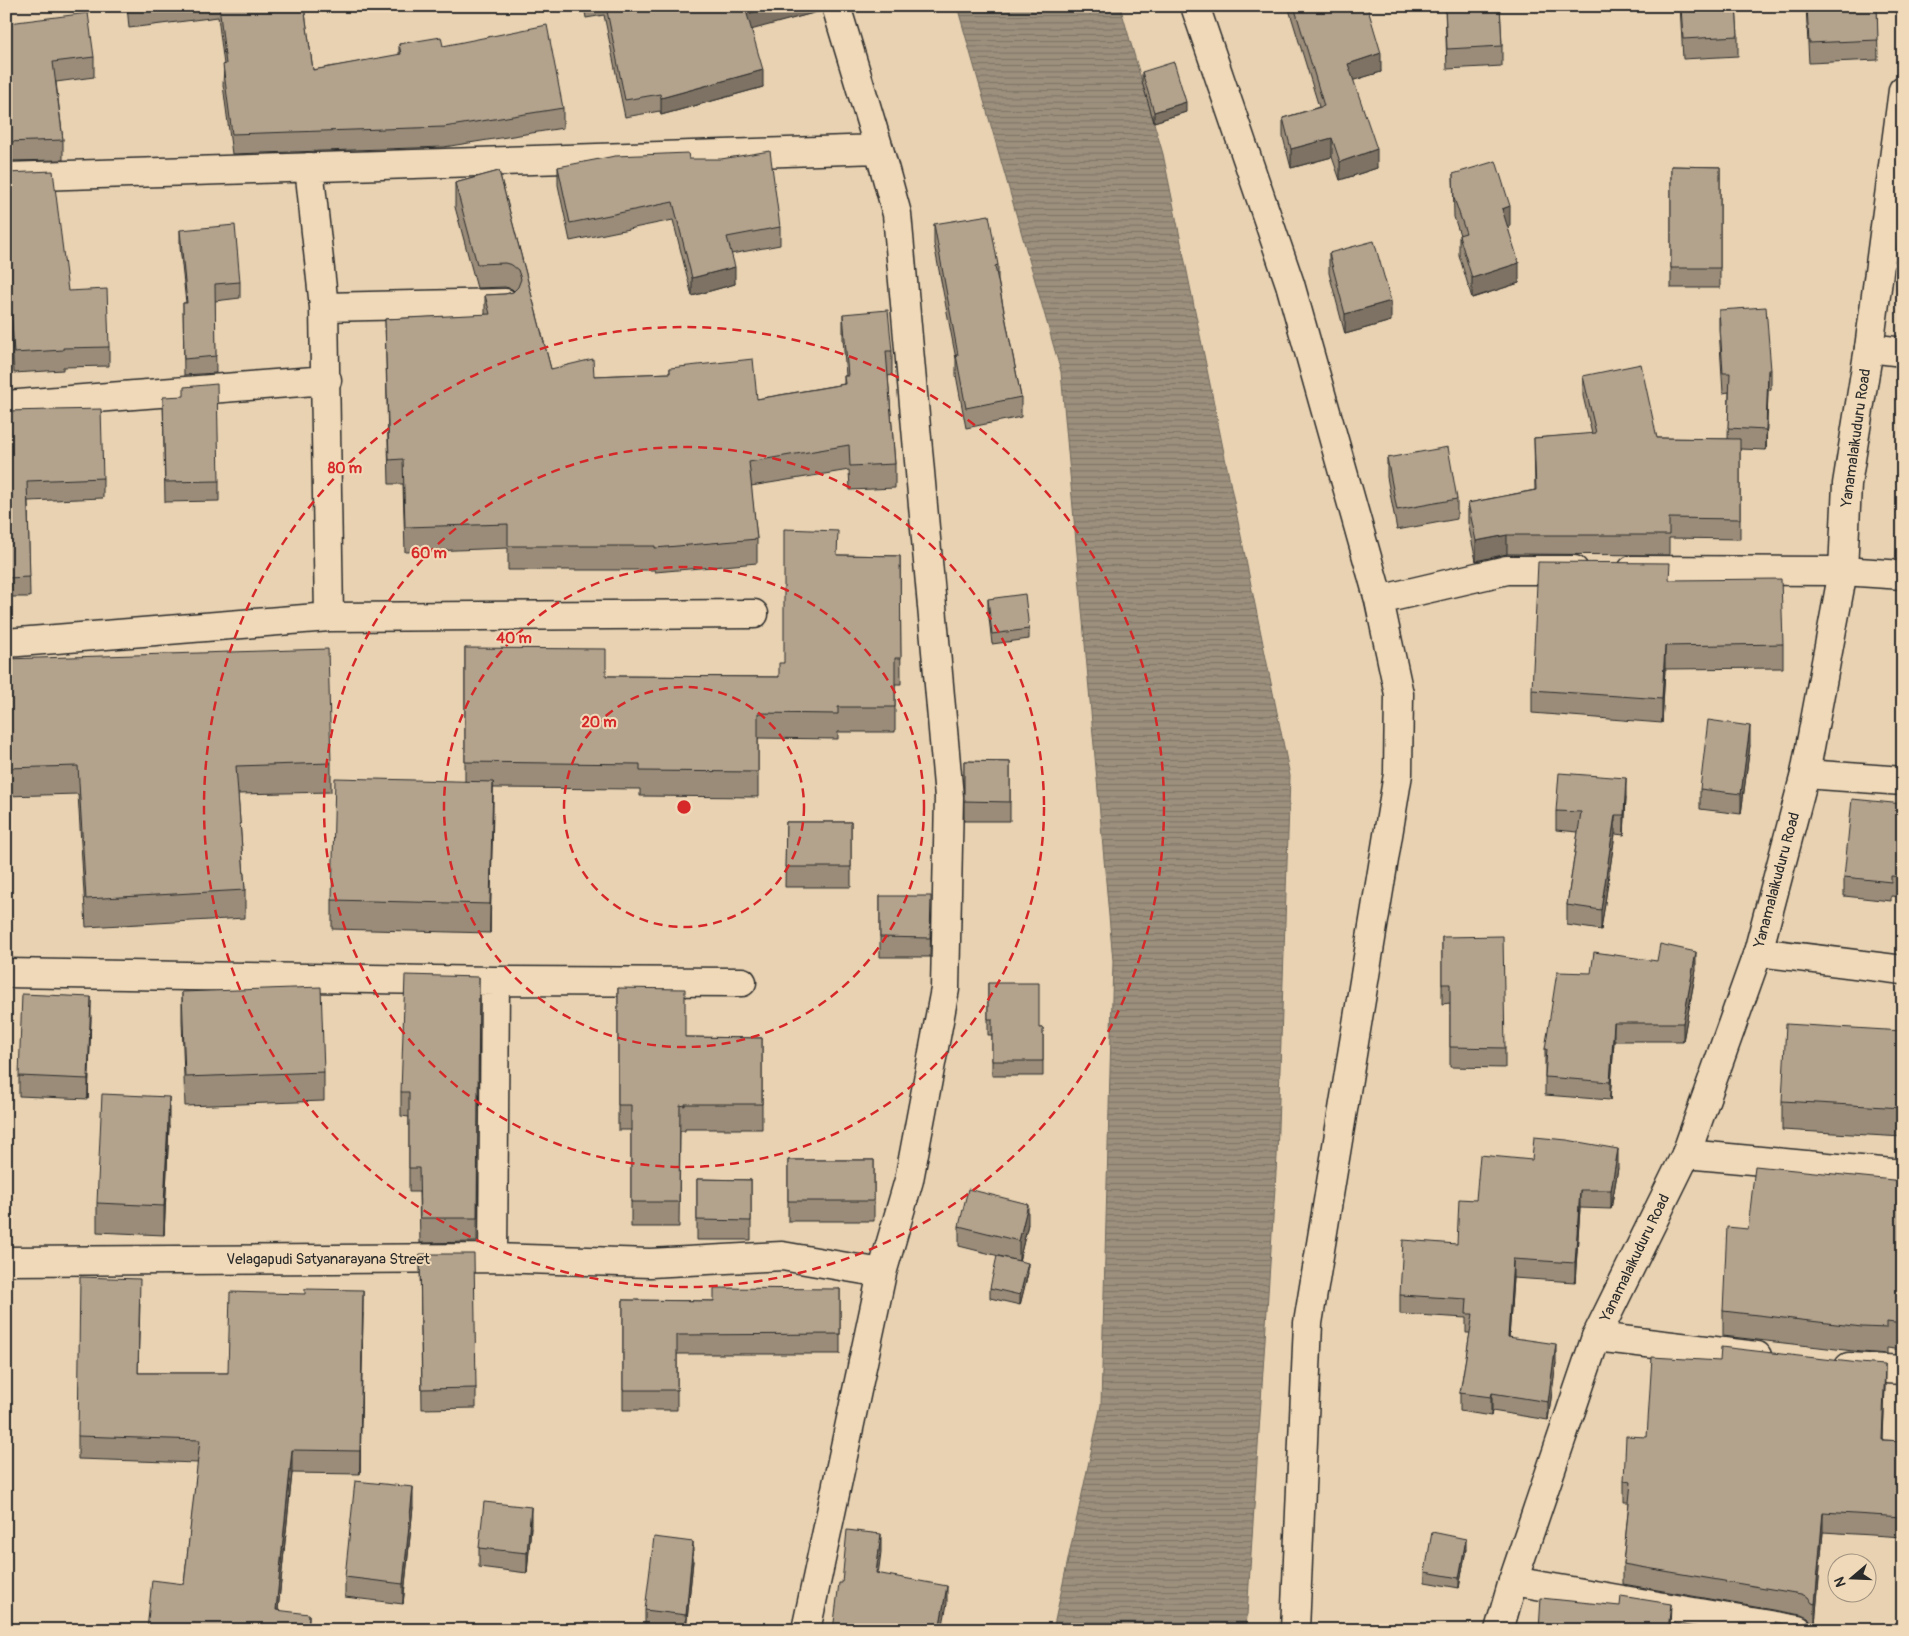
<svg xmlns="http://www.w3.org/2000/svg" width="1909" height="1636" font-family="Pangolin,sans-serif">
<defs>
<pattern id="water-rules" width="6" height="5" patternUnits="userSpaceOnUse" patternTransform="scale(1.25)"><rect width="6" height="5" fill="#9d907d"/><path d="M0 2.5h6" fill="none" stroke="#807667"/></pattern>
</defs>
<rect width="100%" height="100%" fill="#e8d2b2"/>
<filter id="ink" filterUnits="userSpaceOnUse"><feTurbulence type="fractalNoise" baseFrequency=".02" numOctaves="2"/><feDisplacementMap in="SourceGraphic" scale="10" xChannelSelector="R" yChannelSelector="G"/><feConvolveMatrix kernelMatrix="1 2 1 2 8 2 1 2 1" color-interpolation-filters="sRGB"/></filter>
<g filter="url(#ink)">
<!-- water -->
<path fill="url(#water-rules)" stroke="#6f685c" d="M 957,6 L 1120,6 L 1163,154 L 1290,776 L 1277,1157 L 1246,1630 L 1053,1630 L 1101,1405 L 1113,961 L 1061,372 Z"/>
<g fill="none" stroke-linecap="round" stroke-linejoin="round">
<!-- street casing -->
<g stroke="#2b2b2b" stroke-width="31">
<path id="street" d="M 1195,6 L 1290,284 L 1379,600 L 1399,694 L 1398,774 L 1308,1323 L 1295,1630
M 309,167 L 324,307
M 6,177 L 879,149
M 1869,348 L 1903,352
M 6,405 L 327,380
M 1632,570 L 1843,571 L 1903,575
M 1379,600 L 1507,570 L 1574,570
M 329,617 L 324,307 L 505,303
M 6,643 L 329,617 L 754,614
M 1805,774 L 1903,781
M 1758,952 L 1903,970
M 6,973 L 495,981 L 742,982
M 1686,1154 L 1903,1174
M 493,1258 L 495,981
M 6,1261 L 493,1258 L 650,1263 L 782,1256 L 882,1273
M 1596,1337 L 1757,1356
M 1849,1367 L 1903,1370
M 1513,1581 L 1798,1630
M 806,1630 L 882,1273 L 909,1180 L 945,989 L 949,797 L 897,214 L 879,149 L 836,6"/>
</g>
<!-- secondary casing -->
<g stroke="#2b2b2b" stroke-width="31">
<path id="secondary" d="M 1499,1630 L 1513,1581 L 1596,1337 L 1686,1154 L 1758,952 L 1805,774 L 1843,571 L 1847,484 L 1869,348 L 1903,90"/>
</g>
<!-- street -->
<use href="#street" stroke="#f0d9b8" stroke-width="28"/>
<!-- secondary -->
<use href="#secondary" stroke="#f0d9b8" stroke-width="28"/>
</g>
<!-- wall -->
<path fill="#9a8c79" stroke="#2b2b2b" d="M 127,6 L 304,6 L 313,70 L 399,55 L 399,44 L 443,46 L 563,108 L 563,128 L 444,147 L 232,154 L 223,85 L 224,65 L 218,17 L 129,28 Z
M 584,6 L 821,6 L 821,11 L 751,29 L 763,87 L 661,115 L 660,111 L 625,117 L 604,15 L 586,18 Z
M 1288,6 L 1367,6 L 1381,72 L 1353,80 L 1377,168 L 1340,180 L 1332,157 L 1291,168 L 1283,137 L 1283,118 L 1319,107 Z
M 1445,6 L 1500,6 L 1502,46 L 1502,66 L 1447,69 Z
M 1680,6 L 1736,6 L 1738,36 L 1738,56 L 1683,59 Z
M 1806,6 L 1877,6 L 1878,60 L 1809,63 Z
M 6,15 L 9,23 L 94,57 L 94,77 L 56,82 L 63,140 L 63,160 L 6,161 Z
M 1142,72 L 1186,112 L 1154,122 L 1142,82 Z
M 1671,166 L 1720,167 L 1720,288 L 1671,288 Z
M 558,167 L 780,227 L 780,245 L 731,254 L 735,284 L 692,296 L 673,220 L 570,241 L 558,185 Z
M 499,171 L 551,369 L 594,376 L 670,373 L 670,368 L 757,399 L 844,384 L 844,376 L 846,376 L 843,339 L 843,314 L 892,351 L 892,375 L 888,376 L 895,464 L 895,488 L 850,490 L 849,470 L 751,486 L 757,539 L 757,563 L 655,572 L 655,570 L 508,570 L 508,548 L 405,552 L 403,484 L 389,484 L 385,319 L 485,315 L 485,295 L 505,294 L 513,292 L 514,291 L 512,289 L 505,287 L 477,288 L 455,207 L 455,183 Z
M 6,173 L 68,291 L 109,347 L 109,366 L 63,367 L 63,370 L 14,373 L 10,309 L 6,310 Z
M 1453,174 L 1510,226 L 1508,227 L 1519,283 L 1472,298 L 1459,255 L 1459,235 L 1460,235 L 1454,217 Z
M 934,224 L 998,265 L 998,280 L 1021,397 L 1021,417 L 966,428 L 956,375 L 956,359 L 934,244 Z
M 180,230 L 240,282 L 240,298 L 215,301 L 216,373 L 184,375 L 183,303 L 186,303 L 180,247 Z
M 1329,253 L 1391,321 L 1345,334 L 1329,273 Z
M 1719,310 L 1771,370 L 1771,390 L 1768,390 L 1766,450 L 1740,449 L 1740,539 L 1669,538 L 1669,555 L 1507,554 L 1476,561 L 1468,523 L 1468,503 L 1535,490 L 1534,438 L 1592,434 L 1583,396 L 1583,376 L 1657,438 L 1728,439 L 1729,392 L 1723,393 L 1719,329 Z
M 163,397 L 219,481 L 219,501 L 165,502 Z
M 6,411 L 103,478 L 103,498 L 28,501 L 30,597 L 6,597 Z
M 1903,411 L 1903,450 L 1901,449 L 1901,430 Z
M 1387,458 L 1457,499 L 1457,519 L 1397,530 L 1387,477 Z
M 838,555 L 900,556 L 901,684 L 895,684 L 895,732 L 838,732 L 838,739 L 758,738 L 758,797 L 640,796 L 640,789 L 493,788 L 490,933 L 332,929 L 332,900 L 465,782 L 465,648 L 606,676 L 779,677 L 784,663 Z
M 1670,580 L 1783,644 L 1783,668 L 1665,669 L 1662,723 L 1532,713 L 1532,690 Z
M 988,599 L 1029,629 L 1029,639 L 992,644 L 988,609 Z
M 6,659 L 331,763 L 331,792 L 238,794 L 245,890 L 245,918 L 86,927 L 78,794 L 6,796 Z
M 1750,745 L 1741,814 L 1700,809 L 1700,789 Z
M 964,761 L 1010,762 L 1010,821 L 964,821 Z
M 1626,797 L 1624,835 L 1615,834 L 1601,930 L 1567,925 L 1567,905 L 1578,832 L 1556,830 L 1556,811 Z
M 1903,804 L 1903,897 L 1891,896 L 1891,901 L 1844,896 L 1844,877 Z
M 786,822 L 851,822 L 851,887 L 785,887 Z
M 880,896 L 931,916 L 930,957 L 880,957 Z
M 1442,937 L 1505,1048 L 1505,1068 L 1450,1067 L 1450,1003 L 1442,1004 Z
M 1696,970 L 1683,1041 L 1614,1041 L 1610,1100 L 1545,1095 L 1545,1049 L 1591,973 Z
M 479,977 L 477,1242 L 420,1243 L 419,1192 L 409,1192 L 409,1117 L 401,1116 L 401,1092 Z
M 988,983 L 1039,1028 L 1043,1028 L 1043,1076 L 992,1076 L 992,1035 L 988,1035 Z
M 618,988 L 685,1037 L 762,1038 L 762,1129 L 685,1129 L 685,1131 L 680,1131 L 679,1227 L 631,1227 L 631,1130 L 618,1130 Z
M 182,992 L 324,1072 L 324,1101 L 185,1106 L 182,1021 Z
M 91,1017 L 88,1099 L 19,1096 L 19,1076 Z
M 1903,1031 L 1903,1137 L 1782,1130 L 1782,1101 Z
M 169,1126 L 164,1235 L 97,1232 L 97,1203 Z
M 788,1160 L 874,1160 L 874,1221 L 788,1221 Z
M 1618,1168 L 1611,1209 L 1580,1208 L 1575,1282 L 1513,1278 L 1509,1337 L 1556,1363 L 1548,1420 L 1492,1411 L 1491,1416 L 1460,1411 L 1460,1393 L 1470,1333 L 1466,1333 L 1466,1318 L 1400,1314 L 1400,1295 L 1457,1244 L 1476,1200 Z
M 697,1179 L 751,1180 L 751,1240 L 697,1240 Z
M 1903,1181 L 1903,1350 L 1887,1348 L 1887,1354 L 1862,1352 L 1723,1336 L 1723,1311 L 1748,1229 Z
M 1028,1224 L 1019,1261 L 959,1246 L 959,1226 Z
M 420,1254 L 476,1388 L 476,1408 L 422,1409 Z
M 1028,1273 L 1020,1305 L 990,1298 L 990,1288 Z
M 840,1289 L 840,1354 L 677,1354 L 677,1410 L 623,1410 L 623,1300 L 714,1301 Z
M 140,1303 L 138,1373 L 228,1373 L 363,1313 L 360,1474 L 292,1473 L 278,1610 L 309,1630 L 184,1584 L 198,1463 L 78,1459 L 78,1436 Z
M 1885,1385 L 1883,1440 L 1903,1441 L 1903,1537 L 1823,1532 L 1815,1624 L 1812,1624 L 1808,1618 L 1801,1615 L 1623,1584 L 1623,1564 L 1629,1502 L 1624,1502 L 1624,1481 L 1647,1437 Z
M 413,1507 L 403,1604 L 345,1597 L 345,1577 Z
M 531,1527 L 527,1573 L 479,1567 L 479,1548 Z
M 1466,1549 L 1459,1588 L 1425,1582 L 1425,1572 Z
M 693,1561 L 686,1630 L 645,1630 L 645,1610 Z"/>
<!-- shaded-wall -->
<path fill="#7d7263" stroke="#2b2b2b" d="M 774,6 L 821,6 L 821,11 L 747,31 L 747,14 Z
M 1381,53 L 1381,72 L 1348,82 L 1348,64 Z
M 763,70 L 763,87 L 661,115 L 661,98 Z
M 1186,102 L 1186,112 L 1154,122 L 1154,112 Z
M 1332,138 L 1332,157 L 1291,168 L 1291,149 Z
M 1377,149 L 1377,168 L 1340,180 L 1340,162 Z
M 1510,206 L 1510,226 L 1502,228 L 1502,209 Z
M 1519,263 L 1519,283 L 1472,298 L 1472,278 Z
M 735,267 L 735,284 L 692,296 L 692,278 Z
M 1391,301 L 1391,321 L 1345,334 L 1345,314 Z
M 1768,370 L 1768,390 L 1766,450 L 1766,430 Z
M 1507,535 L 1507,554 L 1476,561 L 1476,541 Z
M 1665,646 L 1665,669 L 1662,723 L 1662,699 Z
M 1750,726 L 1750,745 L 1741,814 L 1741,794 Z
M 1626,778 L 1626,797 L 1624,835 L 1624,815 Z
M 493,782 L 493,811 L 490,933 L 490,904 Z
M 1615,815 L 1615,834 L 1601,930 L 1601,910 Z
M 1696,952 L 1696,970 L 1683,1041 L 1683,1023 Z
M 91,997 L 91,1017 L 88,1099 L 88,1079 Z
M 1614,1023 L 1614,1041 L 1610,1100 L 1610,1082 Z
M 169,1097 L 169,1126 L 164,1235 L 164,1206 Z
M 7,1129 L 7,1149 L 6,1184 L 6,1164 Z
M 1618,1149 L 1618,1168 L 1611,1209 L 1611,1190 Z
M 1580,1190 L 1580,1208 L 1575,1282 L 1575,1263 Z
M 1028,1204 L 1028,1224 L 1019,1261 L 1019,1241 Z
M 1513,1259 L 1513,1278 L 1508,1355 L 1508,1337 Z
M 1028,1263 L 1028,1273 L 1020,1305 L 1020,1295 Z
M 363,1290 L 363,1313 L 360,1474 L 360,1451 Z
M 1556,1344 L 1556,1363 L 1548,1420 L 1548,1402 Z
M 1885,1365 L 1885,1385 L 1882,1460 L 1882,1440 Z
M 1492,1393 L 1492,1411 L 1491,1416 L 1491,1397 Z
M 292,1450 L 292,1473 L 276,1630 L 276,1610 Z
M 413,1487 L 413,1507 L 403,1604 L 403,1584 Z
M 531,1507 L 531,1527 L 527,1573 L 527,1553 Z
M 1823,1512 L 1823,1532 L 1815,1624 L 1815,1604 Z
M 881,1534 L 881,1552 L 876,1591 L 876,1573 Z
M 1466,1539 L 1466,1549 L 1459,1588 L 1459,1578 Z
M 693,1542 L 693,1561 L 686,1630 L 686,1615 Z
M 947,1586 L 947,1604 L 942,1630 L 939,1630 Z
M 1671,1604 L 1670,1630 L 1668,1630 Z
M 309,1614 L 309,1630 L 308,1630 Z"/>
<!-- building -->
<path fill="#b3a38d" stroke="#2b2b2b" d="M 129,6 L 142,6 L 129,8 Z
M 219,6 L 304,6 L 313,70 L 401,54 L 399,44 L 441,37 L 443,46 L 547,25 L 563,108 L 444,127 L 232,134 L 223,65 L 226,64 Z
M 606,6 L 774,6 L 747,14 L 763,70 L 661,98 L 660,94 L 625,100 Z
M 1294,6 L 1367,6 L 1381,53 L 1348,64 L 1377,149 L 1340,162 L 1332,138 L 1291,149 L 1283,118 L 1324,106 Z
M 1445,6 L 1500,6 L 1502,46 L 1447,49 Z
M 1681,6 L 1736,6 L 1738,36 L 1683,39 Z
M 1807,6 L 1877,6 L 1878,40 L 1809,43 Z
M 88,13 L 94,57 L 53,62 L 63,140 L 6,142 L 6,15 L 8,15 L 9,23 Z
M 1174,62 L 1186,102 L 1154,112 L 1142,72 Z
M 770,151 L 780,227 L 727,237 L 735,267 L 692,278 L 673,202 L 570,223 L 558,167 L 615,156 L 688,153 L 689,159 L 721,159 Z
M 1496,161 L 1510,206 L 1502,209 L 1519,263 L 1472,278 L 1459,235 L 1466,233 L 1454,198 L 1453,174 Z
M 1671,166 L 1720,167 L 1720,268 L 1671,268 Z
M 53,171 L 68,291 L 107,289 L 109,347 L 63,348 L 63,350 L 14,353 L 10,289 L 6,290 L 6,173 Z
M 499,171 L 551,369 L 593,359 L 594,376 L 670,373 L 670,368 L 753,359 L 757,399 L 845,384 L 844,376 L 848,376 L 843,314 L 888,310 L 892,351 L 886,351 L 895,464 L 850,466 L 849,445 L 749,462 L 757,539 L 655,548 L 655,546 L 508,546 L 508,524 L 405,527 L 403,459 L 389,460 L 385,319 L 490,314 L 485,295 L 505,294 L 513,292 L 518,287 L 521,279 L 518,270 L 512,265 L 505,263 L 477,264 L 455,183 Z
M 989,215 L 998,265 L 995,266 L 1021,397 L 966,408 L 956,355 L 958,355 L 934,224 Z
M 235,225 L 240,282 L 215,284 L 216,356 L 184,359 L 183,303 L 187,303 L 180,230 Z
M 1374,241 L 1391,301 L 1345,314 L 1329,253 Z
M 1766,307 L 1771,370 L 1768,370 L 1766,430 L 1728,428 L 1730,373 L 1723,373 L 1719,310 Z
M 1641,364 L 1657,438 L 1740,439 L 1740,519 L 1669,518 L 1669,535 L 1507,535 L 1476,541 L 1468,503 L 1536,490 L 1534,438 L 1596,433 L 1583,376 Z
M 217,384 L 219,481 L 165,482 L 163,397 L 184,396 L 184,387 Z
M 101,409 L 103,478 L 27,481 L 30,577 L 6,578 L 6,411 Z
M 1903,411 L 1903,430 L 1901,430 Z
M 1448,447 L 1457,499 L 1397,510 L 1387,458 Z
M 784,529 L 838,531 L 837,555 L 900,556 L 901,658 L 895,658 L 895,707 L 838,707 L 838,714 L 758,713 L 758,772 L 640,771 L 640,764 L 465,762 L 465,648 L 606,649 L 606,676 L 779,677 L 779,663 L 784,663 Z
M 1538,562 L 1670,563 L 1669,580 L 1781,579 L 1783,644 L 1665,646 L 1662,699 L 1532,690 Z
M 1025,594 L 1029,629 L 992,634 L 988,599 Z
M 328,649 L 331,763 L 236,766 L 245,890 L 86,899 L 78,766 L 6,768 L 6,659 Z
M 1708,720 L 1750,726 L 1741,794 L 1700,789 Z
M 964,761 L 1010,762 L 1010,802 L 964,801 Z
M 1559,773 L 1626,778 L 1624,815 L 1615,815 L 1601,910 L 1567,905 L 1581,812 L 1556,811 Z
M 335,778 L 493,782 L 490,904 L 332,900 Z
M 1852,799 L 1903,804 L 1903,877 L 1891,876 L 1891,882 L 1844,877 Z
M 786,822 L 851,822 L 851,867 L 785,867 Z
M 880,896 L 931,896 L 930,938 L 880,937 Z
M 1503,936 L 1505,1048 L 1450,1047 L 1450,984 L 1442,984 L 1442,937 Z
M 1660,944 L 1696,952 L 1683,1023 L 1614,1023 L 1610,1082 L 1545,1077 L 1547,1049 L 1545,1049 L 1557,972 L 1591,973 L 1594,952 L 1657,961 Z
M 405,975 L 479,977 L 477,1218 L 420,1218 L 419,1168 L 409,1168 L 409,1092 L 401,1092 Z
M 988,983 L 1039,983 L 1039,1028 L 1043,1028 L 1043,1061 L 992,1061 L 992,1019 L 988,1019 Z
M 321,987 L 324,1072 L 185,1077 L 182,992 Z
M 618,988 L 685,989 L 685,1037 L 762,1038 L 762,1104 L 685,1104 L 685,1106 L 680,1105 L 679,1202 L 631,1202 L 631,1105 L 618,1105 Z
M 22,994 L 91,997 L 88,1079 L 19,1076 Z
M 1786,1024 L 1903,1031 L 1903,1108 L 1782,1101 Z
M 102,1094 L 169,1097 L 164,1206 L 97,1203 Z
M 6,1129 L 7,1129 L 6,1164 Z
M 1534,1137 L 1567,1140 L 1618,1149 L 1611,1190 L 1580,1190 L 1575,1263 L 1513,1259 L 1508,1337 L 1556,1344 L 1548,1402 L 1492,1393 L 1491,1397 L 1460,1393 L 1473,1314 L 1466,1314 L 1467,1299 L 1400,1295 L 1403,1240 L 1457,1244 L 1459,1199 L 1476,1200 L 1480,1155 L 1532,1160 Z
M 788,1160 L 874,1160 L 874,1201 L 788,1201 Z
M 1755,1166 L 1903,1181 L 1903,1324 L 1887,1322 L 1887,1328 L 1862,1327 L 1723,1311 L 1727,1227 L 1748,1229 Z
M 697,1179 L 751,1180 L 751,1221 L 697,1220 Z
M 968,1189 L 1028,1204 L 1019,1241 L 959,1226 Z
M 420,1254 L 474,1254 L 476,1388 L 422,1389 Z
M 997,1256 L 1028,1263 L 1020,1295 L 990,1288 Z
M 80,1277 L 140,1279 L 138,1373 L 228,1373 L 230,1292 L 305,1294 L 305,1289 L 363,1290 L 360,1451 L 292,1450 L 276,1610 L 309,1614 L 308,1630 L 147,1630 L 152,1580 L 184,1584 L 200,1440 L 78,1436 Z
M 714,1288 L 840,1289 L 840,1334 L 677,1335 L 677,1390 L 623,1390 L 623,1300 L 714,1301 Z
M 1721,1347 L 1859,1363 L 1885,1365 L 1882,1440 L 1903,1441 L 1903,1517 L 1823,1512 L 1815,1604 L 1812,1603 L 1808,1597 L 1801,1594 L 1623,1564 L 1631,1482 L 1624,1481 L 1626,1436 L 1647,1437 L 1652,1357 L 1720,1361 Z
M 355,1481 L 413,1487 L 403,1584 L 345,1577 Z
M 484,1502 L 531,1507 L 527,1553 L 479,1548 Z
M 847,1530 L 881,1534 L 876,1573 L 947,1586 L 939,1630 L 833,1630 L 839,1583 L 842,1583 Z
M 1432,1532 L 1466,1539 L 1459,1578 L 1425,1572 Z
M 654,1537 L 693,1542 L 686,1615 L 645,1610 Z
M 1621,1596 L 1671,1604 L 1668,1630 L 1539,1630 L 1541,1598 L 1620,1606 Z
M 1809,1621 L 1808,1630 L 1774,1630 L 1775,1622 L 1796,1626 L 1803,1625 Z"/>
</g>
<!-- distance rings -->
<g fill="none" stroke="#d62828" stroke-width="2.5" stroke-dasharray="9 6">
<circle cx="684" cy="807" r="120"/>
<circle cx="684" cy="807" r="240"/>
<circle cx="684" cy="807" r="360"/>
<circle cx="684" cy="807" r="480"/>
</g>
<g text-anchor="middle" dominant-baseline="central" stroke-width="4" stroke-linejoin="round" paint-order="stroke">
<!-- street labels -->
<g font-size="15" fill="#2b2b2b" stroke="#f0d9b8">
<text transform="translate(1856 438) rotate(-82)">Yanamalaikuduru Road</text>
<text transform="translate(1777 880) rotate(-75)">Yanamalaikuduru Road</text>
<text transform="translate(1635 1258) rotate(-64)">Yanamalaikuduru Road</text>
<text x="328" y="1259">Velagapudi Satyanarayana Street</text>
</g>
</g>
<circle cx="684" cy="807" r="8" fill="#d62828" stroke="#f0d9b8" stroke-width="2.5"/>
<g font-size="15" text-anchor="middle" font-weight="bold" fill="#d62828" stroke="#f0d9b8" stroke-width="4" stroke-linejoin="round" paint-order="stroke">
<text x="345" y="473">80 m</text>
<text x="429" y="558">60 m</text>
<text x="514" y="643">40 m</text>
<text x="599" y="727">20 m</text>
</g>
<!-- margin -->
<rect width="1909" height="1636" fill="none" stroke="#f0d9b8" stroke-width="25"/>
<rect x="12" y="12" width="1884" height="1611" fill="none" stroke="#2b2b2b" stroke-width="2" filter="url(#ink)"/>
<!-- north arrow -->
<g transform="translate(1852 1578) rotate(251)"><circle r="24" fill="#f0d9b8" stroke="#a19380"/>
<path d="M0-4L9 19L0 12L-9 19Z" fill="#2b2b2b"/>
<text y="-8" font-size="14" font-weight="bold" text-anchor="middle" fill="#2b2b2b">N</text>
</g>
</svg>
